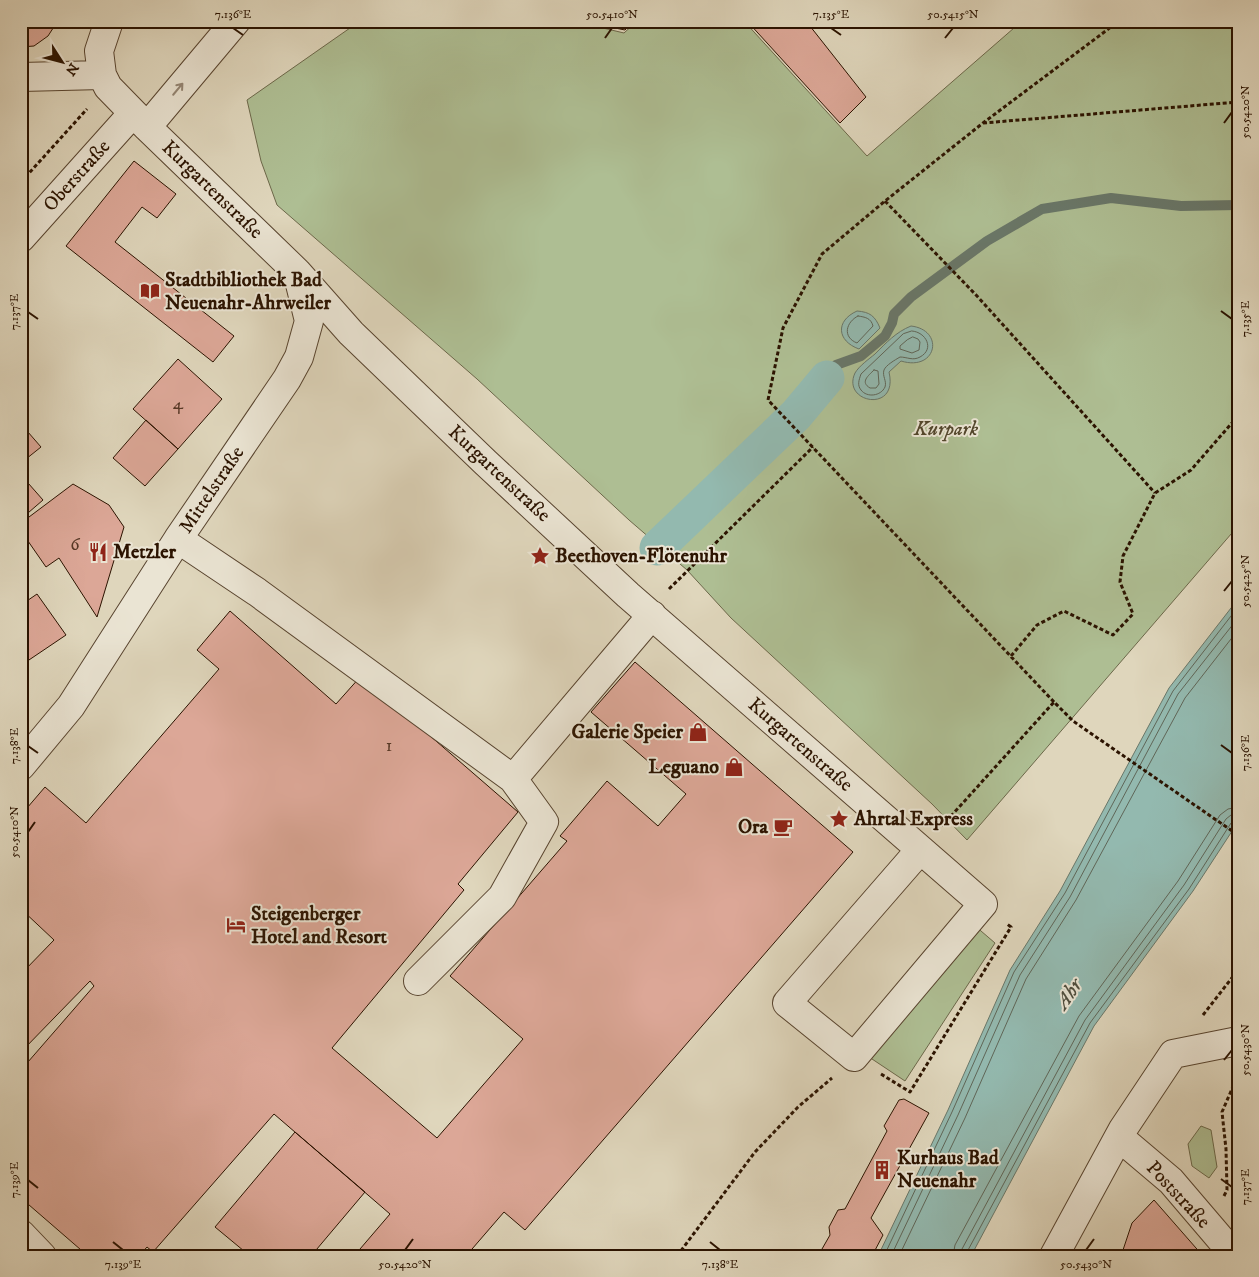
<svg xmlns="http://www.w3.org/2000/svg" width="1259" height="1277" font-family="'IM FELL DW Pica',serif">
<rect width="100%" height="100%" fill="#dfd6bc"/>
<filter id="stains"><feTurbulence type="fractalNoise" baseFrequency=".004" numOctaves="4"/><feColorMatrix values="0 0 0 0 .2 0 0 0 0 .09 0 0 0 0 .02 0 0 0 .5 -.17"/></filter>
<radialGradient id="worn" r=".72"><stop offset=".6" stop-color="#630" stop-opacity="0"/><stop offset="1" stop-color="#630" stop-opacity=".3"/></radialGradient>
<!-- green -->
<path fill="#aebe93" stroke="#6c684a" d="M 360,21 L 596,21 L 603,28 L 624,33 L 637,21 L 744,21 L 867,156 L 1022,21 L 1238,21 L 1238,526 L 967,840 L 932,804 L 731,618 L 687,570 L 629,520 L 477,379 L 277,205 L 261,161 L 247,100 Z
M 974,925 L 995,943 L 905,1081 L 863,1053 Z
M 1201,1126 L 1211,1130 L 1217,1167 L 1209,1178 L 1192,1166 L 1188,1144 Z"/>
<!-- water -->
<path fill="#93b9af" stroke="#697769" d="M 857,311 C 870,312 875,316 880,328 L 859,349 C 837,341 835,321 857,311 Z
M 911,326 C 945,330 937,372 901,361 L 889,372 C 899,414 841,403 855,373 C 859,366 869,359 875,354 C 886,343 896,332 911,326 Z
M 1238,599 L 1238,822 L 1193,891 L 1094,1026 L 971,1256 L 878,1256 L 948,1110 L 1010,970 L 1060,891 L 1169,688 Z"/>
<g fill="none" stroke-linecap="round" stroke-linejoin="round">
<!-- shore -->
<path stroke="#5f6658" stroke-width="1" d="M 858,316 C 865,317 871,318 873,326 L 857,343 C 842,337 846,322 858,316 Z
M 912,331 C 926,332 935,349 920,357 C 913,361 907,357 900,357 C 895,360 886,365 884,370 C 882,376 887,381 885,387 C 881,396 867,398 861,390 C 857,385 859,380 861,374 L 903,334 Z
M 913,337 L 918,339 L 920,342 L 919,350 L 912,353 L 900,349 L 900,346 L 907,340 Z
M 874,370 L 878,371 L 879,384 L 876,388 L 870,388 C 860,382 868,376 874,370 Z
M 884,1256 L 952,1112 L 1014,972 L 1065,893 L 1173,691 L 1238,607
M 891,1256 L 958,1115 L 1020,975 L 1070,897 L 1178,694 L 1238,618
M 899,1256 L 965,1118 L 1026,979 L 1076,900 L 1185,698 L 1238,630
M 953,1256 L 955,1245 L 1079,1016 L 1178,881 L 1220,815 L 1228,809 L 1238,807
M 960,1256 L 962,1249 L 1085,1020 L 1184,885 L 1226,819 L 1231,815 L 1238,814
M 967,1256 L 967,1252 L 1090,1023 L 1189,889 L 1231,823 L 1238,820"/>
<!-- stream -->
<path stroke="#697769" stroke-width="10" d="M 827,378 L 836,365 L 861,356 L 885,336 L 892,323 L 894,314 L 911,297 L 987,241 L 1042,209 L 1111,198 L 1181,206 L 1238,205"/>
<!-- canal -->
<path stroke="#93b9af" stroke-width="35" d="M 657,548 L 796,415 L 827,378"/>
</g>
<!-- building -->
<path fill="#dca797" stroke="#2b1300" d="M 21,21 L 56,21 L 57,22 L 48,36 L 34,46 L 21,47 Z
M 600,21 L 634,21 L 625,30 L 605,26 Z
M 747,21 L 806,21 L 866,97 L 840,123 Z
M 134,161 L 176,194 L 157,218 L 142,207 L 115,242 L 234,336 L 213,362 L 66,246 Z
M 178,359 L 222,399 L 178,449 L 133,409 Z
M 146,420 L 178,449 L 145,486 L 113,458 Z
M 21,424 L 41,447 L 21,463 Z
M 21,475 L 43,500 L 21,519 Z
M 73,484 L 109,505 L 124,527 L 97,617 L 59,558 L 46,567 L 21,531 L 21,523 Z
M 37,594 L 66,635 L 23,664 L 21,661 L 21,605 Z
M 230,611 L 336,704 L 361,676 L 518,812 L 458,884 L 464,890 L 332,1048 L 437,1138 L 523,1039 L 450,976 L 567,841 L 560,836 L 607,781 L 658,826 L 686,794 L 591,712 L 635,662 L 853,852 L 525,1230 L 504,1212 L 466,1256 L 354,1256 L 390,1214 L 274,1114 L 153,1252 L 147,1247 L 139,1256 L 88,1256 L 21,1198 L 21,1070 L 94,986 L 90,981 L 21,1052 L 26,1057 L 21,1062 L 21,974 L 54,940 L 21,909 L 21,815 L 45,787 L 86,823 L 219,669 L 197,650 Z
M 904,1099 L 929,1113 L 871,1218 L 883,1235 L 872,1256 L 818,1256 L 830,1235 L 829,1227 L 838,1210 L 845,1209 L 887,1131 L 884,1126 L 899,1100 Z
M 1238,1104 L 1238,1145 L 1233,1142 L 1233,1111 Z
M 295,1132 L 365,1192 L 311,1256 L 250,1256 L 215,1227 Z
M 1154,1200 L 1203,1256 L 1121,1256 L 1132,1223 Z"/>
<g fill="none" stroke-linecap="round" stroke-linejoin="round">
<!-- minor casing -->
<g stroke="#58442f" stroke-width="30">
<path id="minor" d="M 109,21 L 99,51 L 102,75 L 108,87 L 147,127 L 297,272 L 351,333 L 485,462 L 628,595 L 983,904 L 854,1057 L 787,1003 L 920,850
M 21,77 L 102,75
M 147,127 L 236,21
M 21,238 L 133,113
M 178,539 L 257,592 L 513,779 L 652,615
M 21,766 L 71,706 L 178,539 L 287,379 L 299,357 L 309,321 L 298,276
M 418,981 L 502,897 L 544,822 L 513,779
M 1119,1137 L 1171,1181 L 1235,1256
M 21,1234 L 42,1256
M 1054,1256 L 1123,1129 L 1173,1054 L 1238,1041"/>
</g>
<!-- path -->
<path stroke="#2b1300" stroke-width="3" stroke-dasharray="4 2.5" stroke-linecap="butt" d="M 983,123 L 1238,102
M 21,182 L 87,109
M 885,201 L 977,296 L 1155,493
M 669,589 L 813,447
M 1011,656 L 1037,625 L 1064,611 L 1113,635 L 1133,614 L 1120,582 L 1123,556 L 1155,493 L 1191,470 L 1238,416
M 1054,702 L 768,400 L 783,328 L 822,254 L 885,201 L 983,123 L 1119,21
M 942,826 L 1054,702 L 1073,721 L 1238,835
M 1203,1015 L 1238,970
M 881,1074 L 910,1092 L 1011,927 L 1007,924
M 1224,1196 L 1227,1190 L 1226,1149 L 1222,1112 L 1238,1075
M 677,1256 L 755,1152 L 798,1107 L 832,1078"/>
<!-- minor -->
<use href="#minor" stroke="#eae4d3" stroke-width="28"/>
</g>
<!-- one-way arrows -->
<defs><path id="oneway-shaft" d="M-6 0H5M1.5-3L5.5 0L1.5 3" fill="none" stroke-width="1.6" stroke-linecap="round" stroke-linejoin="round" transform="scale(1.25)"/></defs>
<use stroke="#948674" href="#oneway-shaft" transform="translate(178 89) rotate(-50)"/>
<!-- ticks -->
<path fill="none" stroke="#2b1300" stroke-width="2" d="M 233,28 L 243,35M 831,28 L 841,35M 605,38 L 612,28M 945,38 L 953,28M 1224,123 L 1232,112M 1221,311 L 1232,319M 28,312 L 38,319M 1224,591 L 1232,581M 1221,745 L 1232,753M 28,746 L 38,753M 28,832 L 35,822M 1224,1060 L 1232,1050M 1221,1179 L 1232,1187M 28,1180 L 38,1188M 113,1242 L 123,1250M 710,1242 L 720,1250M 405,1250 L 413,1239M 1086,1250 L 1094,1239"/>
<!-- icons -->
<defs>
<g id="library-bare" transform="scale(1.5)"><path d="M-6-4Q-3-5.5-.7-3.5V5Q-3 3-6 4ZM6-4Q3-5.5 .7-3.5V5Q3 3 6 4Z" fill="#8f2418" stroke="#eae4d3" stroke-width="2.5" paint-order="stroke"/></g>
<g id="restaurant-bare" transform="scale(1.5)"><path d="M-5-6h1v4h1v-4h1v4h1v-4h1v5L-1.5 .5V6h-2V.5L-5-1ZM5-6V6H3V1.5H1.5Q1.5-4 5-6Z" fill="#8f2418" stroke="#eae4d3" stroke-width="2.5" paint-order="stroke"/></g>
<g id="sight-bare" transform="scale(1.5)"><path d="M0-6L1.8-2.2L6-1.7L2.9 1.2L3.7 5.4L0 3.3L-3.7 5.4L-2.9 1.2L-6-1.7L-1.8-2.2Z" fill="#8f2418" stroke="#eae4d3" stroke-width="2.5" paint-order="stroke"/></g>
<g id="shop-bare" transform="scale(1.5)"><path d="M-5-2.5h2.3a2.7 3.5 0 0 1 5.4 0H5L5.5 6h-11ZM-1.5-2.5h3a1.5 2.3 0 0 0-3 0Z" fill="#8f2418" stroke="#eae4d3" stroke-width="2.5" paint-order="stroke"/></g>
<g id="cafe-bare" transform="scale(1.5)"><path d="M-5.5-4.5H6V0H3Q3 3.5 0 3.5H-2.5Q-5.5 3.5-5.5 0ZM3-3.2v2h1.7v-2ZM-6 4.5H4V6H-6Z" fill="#8f2418" stroke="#eae4d3" stroke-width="2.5" paint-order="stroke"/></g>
<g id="hotel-bare" transform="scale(1.5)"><path d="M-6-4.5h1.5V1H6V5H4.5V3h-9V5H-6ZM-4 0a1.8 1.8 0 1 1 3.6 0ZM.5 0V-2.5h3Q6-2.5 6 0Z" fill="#8f2418" stroke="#eae4d3" stroke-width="2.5" paint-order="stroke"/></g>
<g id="building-bare" transform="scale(1.5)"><path d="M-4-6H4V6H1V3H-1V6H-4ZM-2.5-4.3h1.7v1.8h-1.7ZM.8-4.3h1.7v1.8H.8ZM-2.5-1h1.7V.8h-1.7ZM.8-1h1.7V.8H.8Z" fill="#8f2418" stroke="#eae4d3" stroke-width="2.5" paint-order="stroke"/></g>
</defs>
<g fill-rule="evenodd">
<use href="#library-bare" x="150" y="291"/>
<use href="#restaurant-bare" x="98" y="552"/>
<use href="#sight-bare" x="540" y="556"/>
<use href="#shop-bare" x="698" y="732"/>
<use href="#shop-bare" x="734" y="767"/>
<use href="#sight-bare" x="839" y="819"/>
<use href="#cafe-bare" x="783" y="827"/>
<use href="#hotel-bare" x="236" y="925"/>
<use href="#building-bare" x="882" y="1170"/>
</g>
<g text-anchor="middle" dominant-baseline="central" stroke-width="4" stroke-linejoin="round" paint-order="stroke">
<!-- number labels -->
<g font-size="18" fill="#573826">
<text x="178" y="404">4</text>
<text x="75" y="545">6</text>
<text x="389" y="746">1</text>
</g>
<!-- street labels -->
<g font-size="20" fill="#2b1300" stroke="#eae4d3">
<text transform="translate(77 176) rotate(-48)">Oberstraße</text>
<text transform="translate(212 190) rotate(44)">Kurgartenstraße</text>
<text transform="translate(499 474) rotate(43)">Kurgartenstraße</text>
<text transform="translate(212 490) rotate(-56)">Mittelstraße</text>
<text transform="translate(800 745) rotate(41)">Kurgartenstraße</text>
<text transform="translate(1178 1195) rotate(47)">Poststraße</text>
</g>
<!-- poi labels -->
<g font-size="20" font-weight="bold" fill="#2b1300" stroke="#eae4d3" text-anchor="start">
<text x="165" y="280">Stadtbibliothek Bad<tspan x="165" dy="23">Neuenahr-Ahrweiler</tspan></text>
<text x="113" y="552">Metzler</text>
<text x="555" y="556">Beethoven-Flötenuhr</text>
<text x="683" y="732" text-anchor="end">Galerie Speier</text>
<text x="719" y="767" text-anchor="end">Leguano</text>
<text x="854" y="819">Ahrtal Express</text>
<text x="768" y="827" text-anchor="end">Ora</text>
<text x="251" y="914">Steigenberger<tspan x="251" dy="23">Hotel and Resort</tspan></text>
<text x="897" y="1158">Kurhaus Bad<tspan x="897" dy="23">Neuenahr</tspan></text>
</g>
<!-- park labels -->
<g font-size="20" font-style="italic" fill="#52462c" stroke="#eae4d3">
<text x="946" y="429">Kurpark</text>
</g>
<!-- water labels -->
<g font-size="21" font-style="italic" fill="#4f4d3d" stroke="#eae4d3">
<text transform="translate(1069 994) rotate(-56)">Ahr</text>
</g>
</g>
<!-- margin -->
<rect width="1259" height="1277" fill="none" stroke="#dfd6bc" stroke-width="55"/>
<!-- north arrow -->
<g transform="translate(62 62) rotate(126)" stroke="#eae4d3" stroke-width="4" paint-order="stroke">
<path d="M0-4L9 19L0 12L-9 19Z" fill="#2b1300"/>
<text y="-8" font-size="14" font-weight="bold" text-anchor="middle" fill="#2b1300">N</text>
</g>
<rect x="28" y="28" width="1204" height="1222" fill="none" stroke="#2b1300" stroke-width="2"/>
<g font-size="12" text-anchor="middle" fill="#2b1300">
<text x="233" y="18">7.136°E</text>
<text x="612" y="18">50.5410°N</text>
<text x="831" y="18">7.135°E</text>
<text x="953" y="18">50.5415°N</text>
<text transform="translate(1245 112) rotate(-90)" y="4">50.5420°N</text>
<text transform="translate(14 312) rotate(-90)" y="4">7.137°E</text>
<text transform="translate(1245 319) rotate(-90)" y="4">7.135°E</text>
<text transform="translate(1245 581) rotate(-90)" y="4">50.5425°N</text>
<text transform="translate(14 746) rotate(-90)" y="4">7.138°E</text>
<text transform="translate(1245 753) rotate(-90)" y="4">7.136°E</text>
<text transform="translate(14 832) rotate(-90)" y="4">50.5410°N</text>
<text transform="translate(1245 1050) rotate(-90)" y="4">50.5430°N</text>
<text transform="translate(14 1180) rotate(-90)" y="4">7.139°E</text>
<text transform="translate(1245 1187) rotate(-90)" y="4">7.137°E</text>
<text x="123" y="1268">7.139°E</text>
<text x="405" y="1268">50.5420°N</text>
<text x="720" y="1268">7.138°E</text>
<text x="1086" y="1268">50.5430°N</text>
</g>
<rect width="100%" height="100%" filter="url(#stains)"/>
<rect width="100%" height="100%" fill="url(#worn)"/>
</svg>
